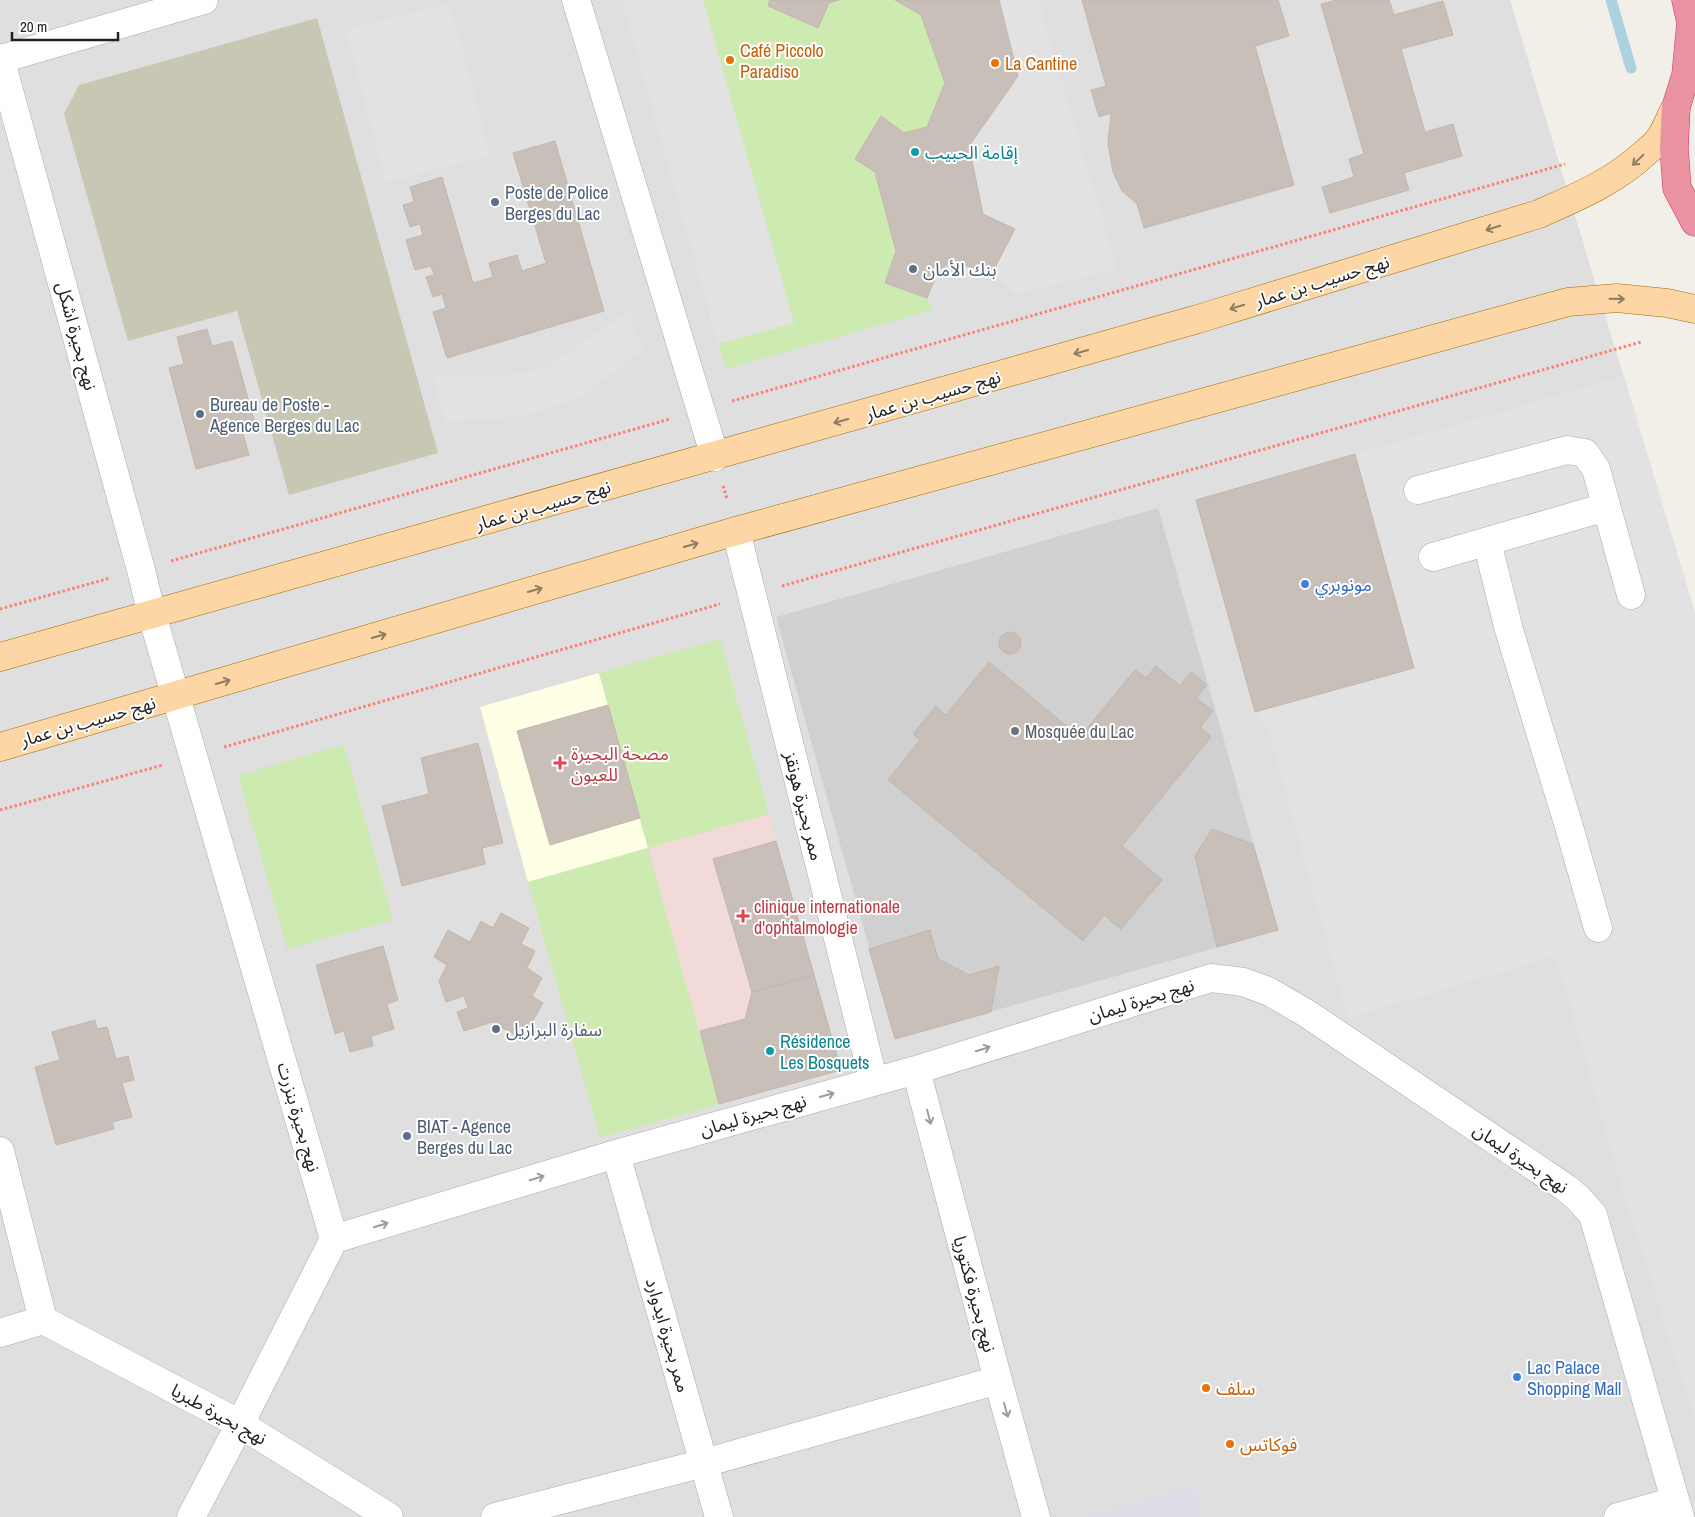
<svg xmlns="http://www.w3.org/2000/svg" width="1695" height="1517" font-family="'Archivo Narrow','Noto Sans Arabic',sans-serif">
<rect width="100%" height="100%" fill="#f2efe9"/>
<!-- residential -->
<path fill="#e0dfdf" d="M 0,0 L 1510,0 L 1695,613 L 1695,1517 L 0,1517 Z"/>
<!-- commercial -->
<path fill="#f2dad9" d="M 769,814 L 841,1070 L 719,1104 L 648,848 Z"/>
<!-- education -->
<path fill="#ffffe5" d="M 599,673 L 648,848 L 528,882 L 480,707 Z"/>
<!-- religious -->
<path fill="#d0d0d0" d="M 1158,508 L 1278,930 L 895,1039 L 776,617 Z"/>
<!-- construction -->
<path fill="#c7c7b4" d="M 317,18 L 438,453 L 289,495 L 237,311 L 128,341 L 64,114 L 79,85 Z"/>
<!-- grass -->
<path fill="#cdebb0" d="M 703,0 L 770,0 L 768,6 L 817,28 L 829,3 L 839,0 L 895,0 L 921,15 L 945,83 L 927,127 L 904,133 L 881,117 L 855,159 L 875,172 L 896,251 L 885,283 L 927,298 L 933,310 L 726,369 L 718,344 L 794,323 Z
M 720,639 L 769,814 L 648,848 L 719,1104 L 600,1138 L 528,882 L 648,848 L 599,673 Z
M 344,745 L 393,920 L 287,949 L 238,775 Z"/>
<!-- parking -->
<path fill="#e2e2e2" d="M 622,0 L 703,0 L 794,323 L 718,344 Z
M 999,0 L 1038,0 L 1117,268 L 1015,295 L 992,273 L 1015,229 L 983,214 L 969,146 L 1018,76 Z
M 450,3 L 490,155 L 386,183 L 346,30 Z
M 629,311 L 643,351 L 576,400 L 523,416 L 445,422 L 433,376 L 507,376 L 547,367 Z
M 1624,376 L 1695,613 L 1695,1421 L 1617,1171 L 1556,956 L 1348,1018 L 1270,735 L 1255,712 L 1413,668 L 1355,454 Z"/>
<!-- plaza -->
<path fill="#dddde8" d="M 1194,1486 L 1202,1517 L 1084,1517 Z"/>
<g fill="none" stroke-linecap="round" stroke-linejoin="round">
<!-- stream -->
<path stroke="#aad3df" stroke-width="11" d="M 1611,0 L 1631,68"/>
</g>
<!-- building -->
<path fill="#c7bfb8" stroke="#c4b6ab" d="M 770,0 L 839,0 L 829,3 L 818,28 L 768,6 Z
M 895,0 L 999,0 L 1018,76 L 969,146 L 983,214 L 1015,229 L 992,273 L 954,262 L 939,269 L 927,298 L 885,283 L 896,251 L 875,172 L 855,159 L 881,116 L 904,133 L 927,127 L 945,83 L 921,15 Z
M 1082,0 L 1278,0 L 1289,36 L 1255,46 L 1294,185 L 1144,228 L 1137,204 L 1122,191 L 1113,172 L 1108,143 L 1111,113 L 1099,117 L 1091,90 L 1106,86 Z
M 1337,0 L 1389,0 L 1394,15 L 1443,1 L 1453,35 L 1401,49 L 1425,132 L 1453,124 L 1462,156 L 1404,173 L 1409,190 L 1330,213 L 1322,187 L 1354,177 L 1349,159 L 1364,154 L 1321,4 Z
M 555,141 L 604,311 L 447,358 L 433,312 L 446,308 L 442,294 L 433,297 L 426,277 L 434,275 L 431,266 L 415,270 L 406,240 L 423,235 L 420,224 L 410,227 L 403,205 L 414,202 L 410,187 L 442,177 L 473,283 L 493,277 L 489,263 L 517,255 L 522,271 L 546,263 L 513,153 Z
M 207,329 L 212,346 L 232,341 L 254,420 L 240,423 L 249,455 L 196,469 L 169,368 L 184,364 L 177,337 Z
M 1355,454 L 1414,668 L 1255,712 L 1196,500 Z
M999 643a11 11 0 1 1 22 0a11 11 0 1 1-22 0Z
M 989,662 L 1080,737 L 1135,670 L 1146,678 L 1156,666 L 1180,686 L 1191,672 L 1207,685 L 1196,698 L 1213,711 L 1200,727 L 1211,737 L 1122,846 L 1162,880 L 1121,929 L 1104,915 L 1083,941 L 888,780 L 920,740 L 913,734 L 936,706 L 946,715 Z
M 608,705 L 640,818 L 550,845 L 517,731 Z
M 478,743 L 503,843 L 482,848 L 485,864 L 402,886 L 382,806 L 429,794 L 421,758 Z
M 1212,829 L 1253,844 L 1278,930 L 1217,947 L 1195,856 Z
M 776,841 L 814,975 L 752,992 L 713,859 Z
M 501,913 L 529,928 L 521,944 L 535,951 L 527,968 L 542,978 L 532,996 L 543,1003 L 522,1039 L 492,1022 L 464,1031 L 457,1012 L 468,1008 L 464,996 L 446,1002 L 439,981 L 447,965 L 434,957 L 448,930 L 470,942 L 481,921 L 493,928 Z
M 930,930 L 938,959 L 969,975 L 999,966 L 991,1012 L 895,1039 L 869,949 Z
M 383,946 L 398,1000 L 387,1004 L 394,1029 L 371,1036 L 373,1046 L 350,1052 L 344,1031 L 335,1034 L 316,965 Z
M 814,975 L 841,1070 L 719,1104 L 700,1031 L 745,1019 L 752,992 Z
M 95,1020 L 97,1029 L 107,1027 L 116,1059 L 128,1056 L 134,1080 L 122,1083 L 132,1117 L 112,1122 L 114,1129 L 56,1145 L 35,1067 L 60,1060 L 52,1032 Z"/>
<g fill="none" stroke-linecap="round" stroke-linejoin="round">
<!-- minor casing -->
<g stroke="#a9a9a9" stroke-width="29">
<path id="minor" d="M 576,0 L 715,457
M 0,58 L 141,570 L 152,615 L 334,1239 L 240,1424 L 191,1517
M 1,59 L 204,0
M 1418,490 L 1567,450 L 1585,453 L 1596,469 L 1631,595
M 736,531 L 874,1082
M 1487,542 L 1509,630 L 1570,830 L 1598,928
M 1433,557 L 1606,507
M 916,1070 L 998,1380 L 1036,1517
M 0,1151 L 43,1320
M 616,1154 L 719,1517
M 334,1239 L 616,1154 L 916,1070 L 1211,978 L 1243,982 L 1268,991 L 1306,1013 L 1566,1188 L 1579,1199 L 1593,1215 L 1680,1517
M 0,1333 L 43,1320 L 240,1424 L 389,1517
M 495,1517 L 704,1463 L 998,1380
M 1618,1517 L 1675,1501"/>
</g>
<!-- major casing -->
<g stroke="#a06b00" stroke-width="29">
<path id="major" d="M 0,657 L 1198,319 L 1539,214 C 1579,196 1614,182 1646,152 C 1651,148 1657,143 1660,138 C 1666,130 1670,117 1676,107
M 0,747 L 736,531 L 1568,302 L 1617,298 L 1667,303 L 1695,309"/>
</g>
<!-- highway casing -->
<g stroke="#dc2a67" stroke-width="29">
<path id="highway" d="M 1686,0 L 1691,22 L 1686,75 L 1676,107 L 1674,148 L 1677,188 L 1695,222"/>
</g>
<!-- path -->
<path stroke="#fa8072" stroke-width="3" stroke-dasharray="2.5 2.5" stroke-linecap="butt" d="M 732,401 L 1565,164
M 723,486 L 727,499
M 171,561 L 670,419
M 782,586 L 1641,342
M 0,609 L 110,578
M 224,747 L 720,604
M 0,810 L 163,765"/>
<!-- minor -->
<use href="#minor" stroke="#fff" stroke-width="28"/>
<!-- major -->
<use href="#major" stroke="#fcd6a4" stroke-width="28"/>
<!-- highway -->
<use href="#highway" stroke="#e892a2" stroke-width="28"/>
</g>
<!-- one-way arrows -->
<defs><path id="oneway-shaft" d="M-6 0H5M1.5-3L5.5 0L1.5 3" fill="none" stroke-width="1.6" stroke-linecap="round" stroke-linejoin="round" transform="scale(1.25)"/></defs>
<g stroke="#8f7c63">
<use href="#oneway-shaft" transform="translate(1638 160) rotate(136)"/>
<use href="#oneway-shaft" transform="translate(1493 228) rotate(163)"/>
<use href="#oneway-shaft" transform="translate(1617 299) rotate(1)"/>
<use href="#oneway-shaft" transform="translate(1237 307) rotate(163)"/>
<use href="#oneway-shaft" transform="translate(1081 352) rotate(164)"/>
<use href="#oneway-shaft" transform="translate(841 421) rotate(164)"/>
<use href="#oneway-shaft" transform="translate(691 545) rotate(-16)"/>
<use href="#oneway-shaft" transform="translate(535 590) rotate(-16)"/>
<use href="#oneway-shaft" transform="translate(379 636) rotate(-16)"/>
<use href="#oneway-shaft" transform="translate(223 682) rotate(-16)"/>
</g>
<g stroke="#9c9c9c">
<use href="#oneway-shaft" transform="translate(983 1049) rotate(-17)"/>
<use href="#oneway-shaft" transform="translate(827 1095) rotate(-16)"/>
<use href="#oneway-shaft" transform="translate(929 1117) rotate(75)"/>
<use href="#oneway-shaft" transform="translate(537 1178) rotate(-17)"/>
<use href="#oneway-shaft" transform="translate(381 1225) rotate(-17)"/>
<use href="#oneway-shaft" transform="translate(1006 1410) rotate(74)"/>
</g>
<!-- markers -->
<g fill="#e8710a" stroke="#fff" stroke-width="2">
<circle cx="730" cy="60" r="5"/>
<circle cx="995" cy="63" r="5"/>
<circle cx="1206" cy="1388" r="5"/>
<circle cx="1230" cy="1444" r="5"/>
</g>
<g fill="#0f9aa8" stroke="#fff" stroke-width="2">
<circle cx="915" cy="152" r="5"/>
<circle cx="770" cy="1051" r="5"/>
</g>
<g fill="#5c6f8a" stroke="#fff" stroke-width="2">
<circle cx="495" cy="202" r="5"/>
<circle cx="913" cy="269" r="5"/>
<circle cx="200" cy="414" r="5"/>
<circle cx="496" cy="1029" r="5"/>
<circle cx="407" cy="1136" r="5"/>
</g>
<g fill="#3f7fe0" stroke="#fff" stroke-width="2">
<circle cx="1305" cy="584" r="5"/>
<circle cx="1517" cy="1377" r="5"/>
</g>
<circle fill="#6b7280" stroke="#fff" stroke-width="2" cx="1015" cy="731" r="5"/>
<g fill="#e0444e" stroke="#fff" stroke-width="2">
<path d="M557.5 755.5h5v5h5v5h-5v5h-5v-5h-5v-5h5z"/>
<path d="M740.5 908.5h5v5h5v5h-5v5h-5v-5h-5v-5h5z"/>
</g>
<g text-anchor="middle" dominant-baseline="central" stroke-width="4" stroke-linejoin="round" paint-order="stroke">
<!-- food labels -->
<g font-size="18" fill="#c56008" stroke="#fff" text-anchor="start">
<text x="740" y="50">Café Piccolo<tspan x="740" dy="21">Paradiso</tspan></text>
<text x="1005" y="63">La Cantine</text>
<text x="1216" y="1388">سلف</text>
<text x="1240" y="1444">فوكاتس</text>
</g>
<!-- culture labels -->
<g font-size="18" fill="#0d838f" stroke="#fff" text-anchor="start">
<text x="925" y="152">إقامة الحبيب</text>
<text x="780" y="1041">Résidence<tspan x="780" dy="21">Les Bosquets</tspan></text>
</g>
<!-- service labels -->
<g font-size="18" fill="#4e5e75" stroke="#fff" text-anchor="start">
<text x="505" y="192">Poste de Police<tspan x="505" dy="21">Berges du Lac</tspan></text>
<text x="923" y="269">بنك الأمان</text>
<text x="210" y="404">Bureau de Poste -<tspan x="210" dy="21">Agence Berges du Lac</tspan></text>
<text x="506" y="1029">سفارة البرازيل</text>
<text x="417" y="1126">BIAT - Agence<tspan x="417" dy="21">Berges du Lac</tspan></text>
</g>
<!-- street labels -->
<g font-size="18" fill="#222" stroke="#fff">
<text transform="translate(1322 281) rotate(-17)">نهج حسيب بن عمار</text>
<text transform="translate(77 336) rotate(75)">نهج بحيرة اشكل</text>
<text transform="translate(933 395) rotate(-16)">نهج حسيب بن عمار</text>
<text transform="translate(543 505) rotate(-16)">نهج حسيب بن عمار</text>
<text transform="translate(88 721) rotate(-16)">نهج حسيب بن عمار</text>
<text transform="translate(804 806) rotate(76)">ممر بحيرة هونقز</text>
<text transform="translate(1141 1000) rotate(-17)">نهج بحيرة ليمان</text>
<text transform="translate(753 1115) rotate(-16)">نهج بحيرة ليمان</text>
<text transform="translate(299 1117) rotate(74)">نهج بحيرة بنزرت</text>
<text transform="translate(1521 1158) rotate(34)">نهج بحيرة ليمان</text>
<text transform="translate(975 1294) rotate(75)">نهج بحيرة فكتوريا</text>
<text transform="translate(668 1335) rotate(74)">ممر بحيرة ايدوارد</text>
<text transform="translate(219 1414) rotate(29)">نهج بحيرة طبريا</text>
</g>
<!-- shop labels -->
<g font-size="18" fill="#366cbe" stroke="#fff" text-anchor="start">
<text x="1315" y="584">مونوبري</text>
<text x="1527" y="1367">Lac Palace<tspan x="1527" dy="21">Shopping Mall</tspan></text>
</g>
<!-- worship labels -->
<g font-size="18" fill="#5b616d" stroke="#fff" text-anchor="start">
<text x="1025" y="731">Mosquée du Lac</text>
</g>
<!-- health labels -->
<g font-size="18" fill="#be3a42" stroke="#fff" text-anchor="start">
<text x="571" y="753">مصحة البحيرة<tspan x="571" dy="21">للعيون</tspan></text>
<text x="754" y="906">clinique internationale<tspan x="754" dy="21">d'ophtalmologie</tspan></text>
</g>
</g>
<!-- scale -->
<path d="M12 32v8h106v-8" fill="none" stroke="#222222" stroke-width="2.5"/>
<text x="20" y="32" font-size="15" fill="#222222" stroke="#ffffff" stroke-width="4" paint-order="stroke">20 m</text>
</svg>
